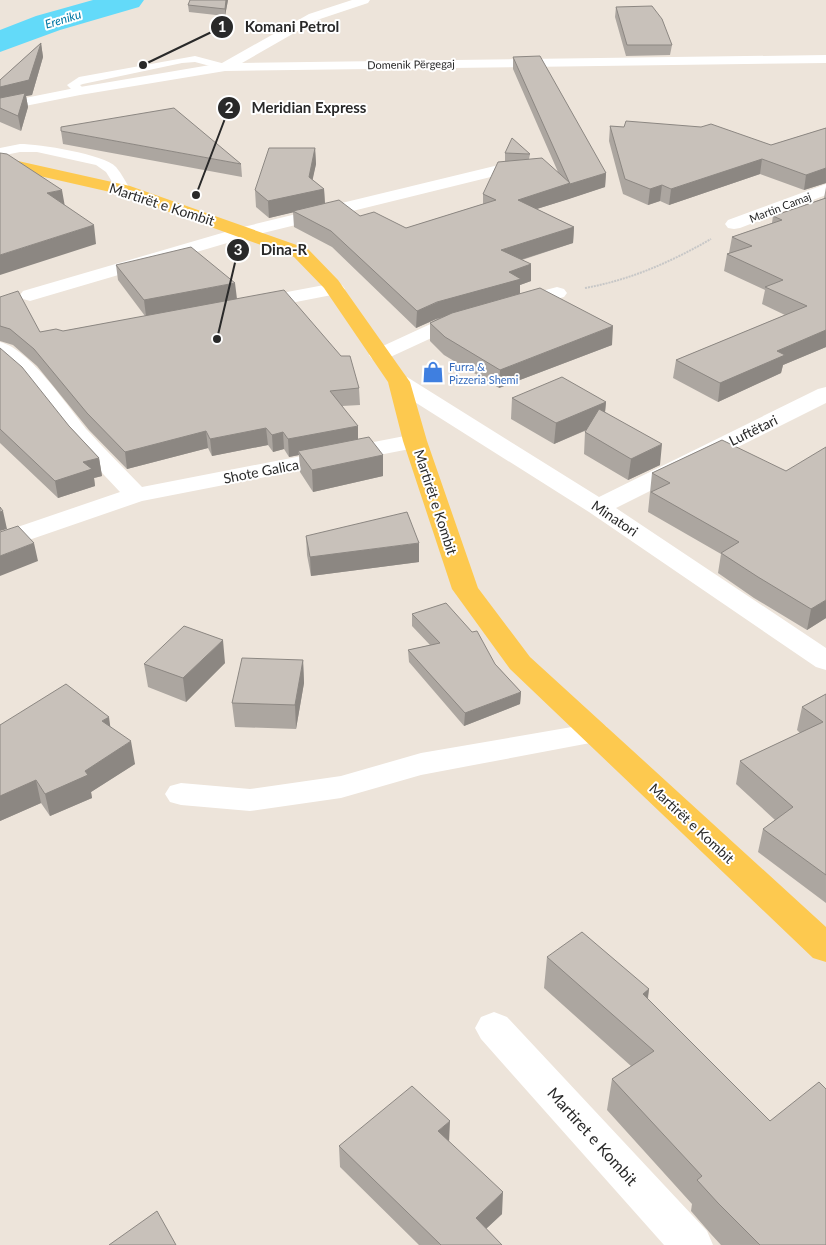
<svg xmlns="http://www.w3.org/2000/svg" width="826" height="1245" font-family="Lato,sans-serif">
<rect width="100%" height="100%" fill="#ede4da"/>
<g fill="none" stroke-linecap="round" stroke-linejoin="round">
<!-- river -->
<path fill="#63daf9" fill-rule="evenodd" d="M 93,0 L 144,0 L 139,7 L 60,30 L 0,52 L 0,30 L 36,16 Z"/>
<!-- path -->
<path stroke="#c7c7c7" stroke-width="2" stroke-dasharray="2 1" stroke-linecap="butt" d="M 585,288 C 630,280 671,262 711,239"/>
<!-- service -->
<path fill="#fff" fill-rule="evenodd" d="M 195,56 L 229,65 L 231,67 L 225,70 L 195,62 L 182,63 L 83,84 L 80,85 L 86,91 L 80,95 L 76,94 L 67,85 L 79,77 Z
M 20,144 C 39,144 104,154 116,167 C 122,174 126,183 131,190 L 124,194 L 119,193 L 106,172 L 96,165 L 37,152 L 20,152 L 0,156 L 0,148 Z"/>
<!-- minor -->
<path fill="#fff" fill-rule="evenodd" d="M 507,163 L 537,165 L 539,168 L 537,171 L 507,173 L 251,236 L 30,301 L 23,299 L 20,295 L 23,291 L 239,228 Z
M 826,184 L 826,195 L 740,228 L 734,229 L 728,228 L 725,224 L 728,220 Z
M 335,283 L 342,285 L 345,289 L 342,293 L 255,310 L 248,308 L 245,304 L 248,300 L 255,298 Z
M 557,287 L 564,289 L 567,293 L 564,297 L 515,310 L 508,308 L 505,304 L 508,300 Z
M 465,313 L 472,315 L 475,319 L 472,323 L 451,329 L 386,359 L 379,361 L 372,359 L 369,355 L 372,351 L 437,321 Z
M 0,342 C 30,349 68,407 88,431 C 105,450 124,468 142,487 L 415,434 L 423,436 L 427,441 L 423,446 L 415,448 L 142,501 L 0,550 L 0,533 L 120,492 L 73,442 L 26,382 L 0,359 Z
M 399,376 L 407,377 L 599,497 L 818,389 L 826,387 L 826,403 L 616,508 L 826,648 L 826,670 L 816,667 L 589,512 L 391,387 L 388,382 L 391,377 Z
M 595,723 L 606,726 L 610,733 L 606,740 L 421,775 L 341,798 L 250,811 L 181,805 L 170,802 L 165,794 L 170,786 L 181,783 L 250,789 L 341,776 L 421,753 Z
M 494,1012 L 507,1017 L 707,1231 L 713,1245 L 664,1245 L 481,1039 L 475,1028 L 481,1017 Z"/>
<!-- secondary -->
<path fill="#fff" fill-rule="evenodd" d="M 352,0 L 370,0 L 368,3 L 317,20 L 242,63 L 826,55 L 826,63 L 225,71 L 80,95 L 0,111 L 0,103 L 80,87 L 222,63 L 309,14 Z"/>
<!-- primary -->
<path fill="#fdc94f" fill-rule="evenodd" d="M 0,157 L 130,186 L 308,249 L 338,280 L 410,382 L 427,441 L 478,588 L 530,657 L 826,927 L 826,962 L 813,958 L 510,669 L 452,589 L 403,441 L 388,382 L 324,288 L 294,257 L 119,194 L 0,167 Z"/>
</g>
<!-- wall -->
<path fill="#aca6a0" d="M 228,0 L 225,16 L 189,12 L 188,5 Z
M 616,7 L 672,45 L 670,55 L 626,56 L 615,17 Z
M 41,43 L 43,57 L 32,95 L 26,96 L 28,107 L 21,131 L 0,122 L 0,80 Z
M 513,57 L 606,173 L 605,187 L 537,209 L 574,227 L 573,243 L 522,260 L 531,281 L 520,285 L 520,294 L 612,345 L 499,388 L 444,355 L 430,341 L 430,323 L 439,318 L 416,328 L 332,247 L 294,227 L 293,212 L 269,218 L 256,207 L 255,190 L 315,148 L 316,164 L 312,180 L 324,189 L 325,204 L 360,216 L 406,228 L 483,204 L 483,194 L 505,162 L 505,153 L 530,154 L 529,159 L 558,172 L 513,69 Z
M 610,126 L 771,145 L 826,128 L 826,183 L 804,190 L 760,174 L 669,205 L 660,201 L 648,205 L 623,194 L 609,141 Z
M 61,131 L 241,164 L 242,177 L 63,144 Z
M 826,187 L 826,347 L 783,365 L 781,373 L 718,402 L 673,378 L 676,360 L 785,315 L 762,304 L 765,290 L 724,271 L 727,254 L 729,253 L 732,237 L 772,223 L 773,216 L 825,198 L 824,198 Z
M 116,265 L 237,299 L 359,388 L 360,405 L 342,406 L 358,440 L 383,455 L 383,476 L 313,492 L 300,472 L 299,455 L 289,457 L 284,449 L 273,452 L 268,445 L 212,456 L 208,448 L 127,469 L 89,430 L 37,366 L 13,345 L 0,341 L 0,297 L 40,332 L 63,331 L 145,316 L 118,280 Z
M 0,348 L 69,426 L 99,458 L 102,476 L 94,478 L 95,486 L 58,498 L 0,443 Z
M 512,398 L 606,402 L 605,412 L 660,465 L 628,480 L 584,454 L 585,432 L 587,430 L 554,444 L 511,419 Z
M 722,440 L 826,618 L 807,630 L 754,598 L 718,573 L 721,554 L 648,512 L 652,473 Z
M 306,536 L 419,562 L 311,576 L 307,555 Z
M 412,614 L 495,664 L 521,692 L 520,704 L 464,726 L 409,662 L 408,650 L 430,645 L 412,626 Z
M 303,660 L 304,683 L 296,729 L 235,727 L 232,703 Z
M 225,663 L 186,702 L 148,687 L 144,664 Z
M 826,694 L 826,903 L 758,852 L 763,829 L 775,820 L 736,784 L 740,761 L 800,733 L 797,730 L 802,707 Z
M 0,725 L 110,727 L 135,764 L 91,792 L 92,798 L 50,816 L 41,803 L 0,821 Z
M 547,957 L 649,989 L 648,999 L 826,1245 L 721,1245 L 710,1233 L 691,1211 L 692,1204 L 607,1110 L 612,1079 L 631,1066 L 544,988 Z
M 449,1142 L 502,1214 L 486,1229 L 502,1245 L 419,1245 L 340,1167 L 339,1146 Z"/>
<!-- shaded-wall -->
<path fill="#8c8782" d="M 226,0 L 228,0 L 225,16 L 225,9 Z
M 41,43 L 43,57 L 32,95 L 26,96 L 28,107 L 21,131 L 18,116 L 0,103 L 0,87 Z
M 315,148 L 316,164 L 310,192 L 324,189 L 325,205 L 269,218 L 268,201 L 309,177 Z
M 762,159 L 760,174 L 669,205 L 671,189 Z
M 826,168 L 826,183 L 804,190 L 806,175 Z
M 606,173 L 605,187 L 569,199 L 570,184 Z
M 570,183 L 569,199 L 517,215 L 518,200 Z
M 662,185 L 660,201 L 648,205 L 650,189 Z
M 62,190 L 65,207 L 47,193 Z
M 94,225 L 96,244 L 0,275 L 0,255 Z
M 574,227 L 573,243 L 501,266 L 501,250 Z
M 531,264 L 531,281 L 520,285 L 520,296 L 436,319 L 416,328 L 417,311 L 509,272 Z
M 235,283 L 237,299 L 146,316 L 144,300 Z
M 613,326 L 612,345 L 499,388 L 500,370 Z
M 826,330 L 826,347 L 783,365 L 781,373 L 718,402 L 720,383 L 777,351 Z
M 606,402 L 604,422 L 554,444 L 556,423 Z
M 358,426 L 358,443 L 298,451 L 299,455 L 289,457 L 288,439 Z
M 266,428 L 268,445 L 212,456 L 210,439 Z
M 206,431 L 208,448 L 127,469 L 125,452 Z
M 283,432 L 284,449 L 273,452 L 272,435 Z
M 662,444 L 660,465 L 628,480 L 631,459 Z
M 383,455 L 383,476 L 313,492 L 312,470 Z
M 99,458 L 102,476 L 94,478 L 95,486 L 58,498 L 55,481 L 83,462 Z
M 3,511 L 7,529 L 0,531 L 0,512 Z
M 34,543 L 38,561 L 0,576 L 0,556 Z
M 419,543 L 419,562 L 311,576 L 310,557 Z
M 826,600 L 826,618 L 807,630 L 811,609 Z
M 223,640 L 225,663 L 186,702 L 183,678 Z
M 303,660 L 304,683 L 296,729 L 295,705 Z
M 521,692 L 520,704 L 464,726 L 465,713 Z
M 109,717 L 112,739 L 102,721 Z
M 131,741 L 135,764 L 91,792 L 92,798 L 50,816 L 45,794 L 85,771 Z
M 36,780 L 41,803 L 0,821 L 0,796 Z
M 649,989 L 644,1021 L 643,994 Z
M 450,1121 L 449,1143 L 438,1131 Z
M 503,1192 L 502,1214 L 475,1239 L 476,1218 Z"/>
<!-- building -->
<path fill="#c8c1ba" stroke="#8c8782" d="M 190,0 L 226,0 L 225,9 L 188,5 Z
M 652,6 L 662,19 L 672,45 L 627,45 L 616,7 Z
M 41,43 L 29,80 L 0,87 L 0,80 Z
M 540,56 L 606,173 L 570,184 L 513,57 Z
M 25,93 L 18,116 L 0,108 L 0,98 Z
M 174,108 L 241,164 L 61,131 L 61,127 Z
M 626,121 L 701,127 L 711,124 L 771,145 L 826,128 L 826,168 L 806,175 L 762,159 L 671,189 L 662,185 L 650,189 L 625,179 L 610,126 L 624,127 Z
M 512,138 L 530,154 L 505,153 Z
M 269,148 L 315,148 L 309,177 L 324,189 L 268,201 L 255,190 Z
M 0,153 L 7,154 L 62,190 L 47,193 L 94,225 L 0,255 Z
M 542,158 L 570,183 L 518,200 L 574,227 L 501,250 L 531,264 L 509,272 L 521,279 L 437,302 L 417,311 L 331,231 L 293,211 L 339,200 L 360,216 L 374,212 L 406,228 L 496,200 L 483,194 L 498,162 Z
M 826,198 L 826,330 L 777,351 L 785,355 L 720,383 L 676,360 L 807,306 L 765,287 L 783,280 L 727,254 L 752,246 L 732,237 L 782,220 L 773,216 Z
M 191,247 L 235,283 L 144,300 L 116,265 Z
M 540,288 L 613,326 L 500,370 L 445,337 L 430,323 L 452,313 Z
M 284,290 L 341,356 L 350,356 L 359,388 L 330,391 L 358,426 L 288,439 L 283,432 L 272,435 L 266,428 L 210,439 L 206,431 L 125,452 L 87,413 L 34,349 L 10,329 L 0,326 L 0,297 L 18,291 L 40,332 L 56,329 L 63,331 Z
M 0,348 L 22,367 L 69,426 L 99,458 L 83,462 L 92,469 L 55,481 L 0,429 Z
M 562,377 L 606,402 L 556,423 L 512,398 Z
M 599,409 L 662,444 L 631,459 L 585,432 Z
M 369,437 L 383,455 L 312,470 L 298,451 Z
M 722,440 L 786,471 L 826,447 L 826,600 L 811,609 L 758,577 L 721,553 L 739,542 L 651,492 L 670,483 L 652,473 Z
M 0,507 L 3,511 L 0,512 Z
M 407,512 L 419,543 L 310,557 L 306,536 Z
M 18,526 L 34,543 L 0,556 L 0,532 Z
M 446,603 L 472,632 L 477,631 L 495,664 L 521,692 L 465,713 L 408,650 L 440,643 L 412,614 Z
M 184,626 L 223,640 L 183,678 L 144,664 Z
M 242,658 L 303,660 L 295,705 L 232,703 Z
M 66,684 L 109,717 L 102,721 L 131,741 L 85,771 L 88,775 L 45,794 L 36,780 L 0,796 L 0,725 Z
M 826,694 L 826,875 L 763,829 L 793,807 L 740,761 L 823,722 L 802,707 Z
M 582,932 L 649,989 L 643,994 L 770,1121 L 819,1082 L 826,1089 L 826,1245 L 760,1245 L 718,1203 L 697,1180 L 702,1176 L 612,1079 L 654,1051 L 547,957 Z
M 412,1086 L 450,1121 L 438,1131 L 503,1192 L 476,1218 L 502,1245 L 441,1245 L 339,1146 Z
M 157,1211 L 176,1245 L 109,1245 Z"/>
<!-- icons -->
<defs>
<g id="shop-bare" transform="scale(1.725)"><path d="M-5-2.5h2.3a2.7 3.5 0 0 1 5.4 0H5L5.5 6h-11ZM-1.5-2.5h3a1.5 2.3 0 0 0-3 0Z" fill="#3f7fe0" stroke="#fff" stroke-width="2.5" paint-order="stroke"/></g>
</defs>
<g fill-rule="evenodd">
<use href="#shop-bare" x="433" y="372"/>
</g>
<g text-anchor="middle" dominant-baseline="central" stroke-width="4" stroke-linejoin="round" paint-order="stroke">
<!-- far-street labels -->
<g font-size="11" fill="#292929" stroke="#fff">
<text transform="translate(411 64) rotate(-1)">Domenik Përgegaj</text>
<text transform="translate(780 207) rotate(-21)">Martin Camaj</text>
</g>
<!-- far-shop labels -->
<g font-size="11" fill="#366cbe" stroke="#fff" text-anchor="start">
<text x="449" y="366">Furra &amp;<tspan x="449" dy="13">Pizzeria Shemi</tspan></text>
</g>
<!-- far-water labels -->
<g font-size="12" font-style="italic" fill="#0177a5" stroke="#fff">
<text transform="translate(63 19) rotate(-17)">Ereniku</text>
</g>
<!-- street labels -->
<g font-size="14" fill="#292929" stroke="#fff">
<text transform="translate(162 204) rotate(18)">Martirët e Kombit</text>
<text transform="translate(753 430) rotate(-26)">Luftëtari</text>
<text transform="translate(261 471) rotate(-11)">Shote Galica</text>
<text transform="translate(436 502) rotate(72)">Martirët e Kombit</text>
<text transform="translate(615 518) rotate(34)">Minatori</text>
<text transform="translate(692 823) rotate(43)">Martirët e Kombit</text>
</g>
<!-- near-street labels -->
<g font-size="16" fill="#292929" stroke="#fff">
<text transform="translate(593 1136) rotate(48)">Martiret e Kombit</text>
</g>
</g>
<!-- callouts -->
<path fill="none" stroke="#292929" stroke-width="2" d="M143 65L222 27M196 195L229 108M217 339L238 250"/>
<g fill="#292929" stroke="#fff" stroke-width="2">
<circle cx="143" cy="65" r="5"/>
<circle cx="196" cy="195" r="5"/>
<circle cx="217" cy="339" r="5"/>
<circle cx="222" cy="27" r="12"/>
<circle cx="229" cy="108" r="12"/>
<circle cx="238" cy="250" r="12"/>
</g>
<g font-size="15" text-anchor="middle" font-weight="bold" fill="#fff">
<text x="222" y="32">1</text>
<text x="229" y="113">2</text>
<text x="238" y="255">3</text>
</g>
<g font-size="15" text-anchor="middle" font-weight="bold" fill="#292929" stroke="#fff" stroke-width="4" stroke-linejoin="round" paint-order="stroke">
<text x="292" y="32">Komani Petrol</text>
<text x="309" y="113">Meridian Express</text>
<text x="284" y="255">Dina-R</text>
</g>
</svg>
